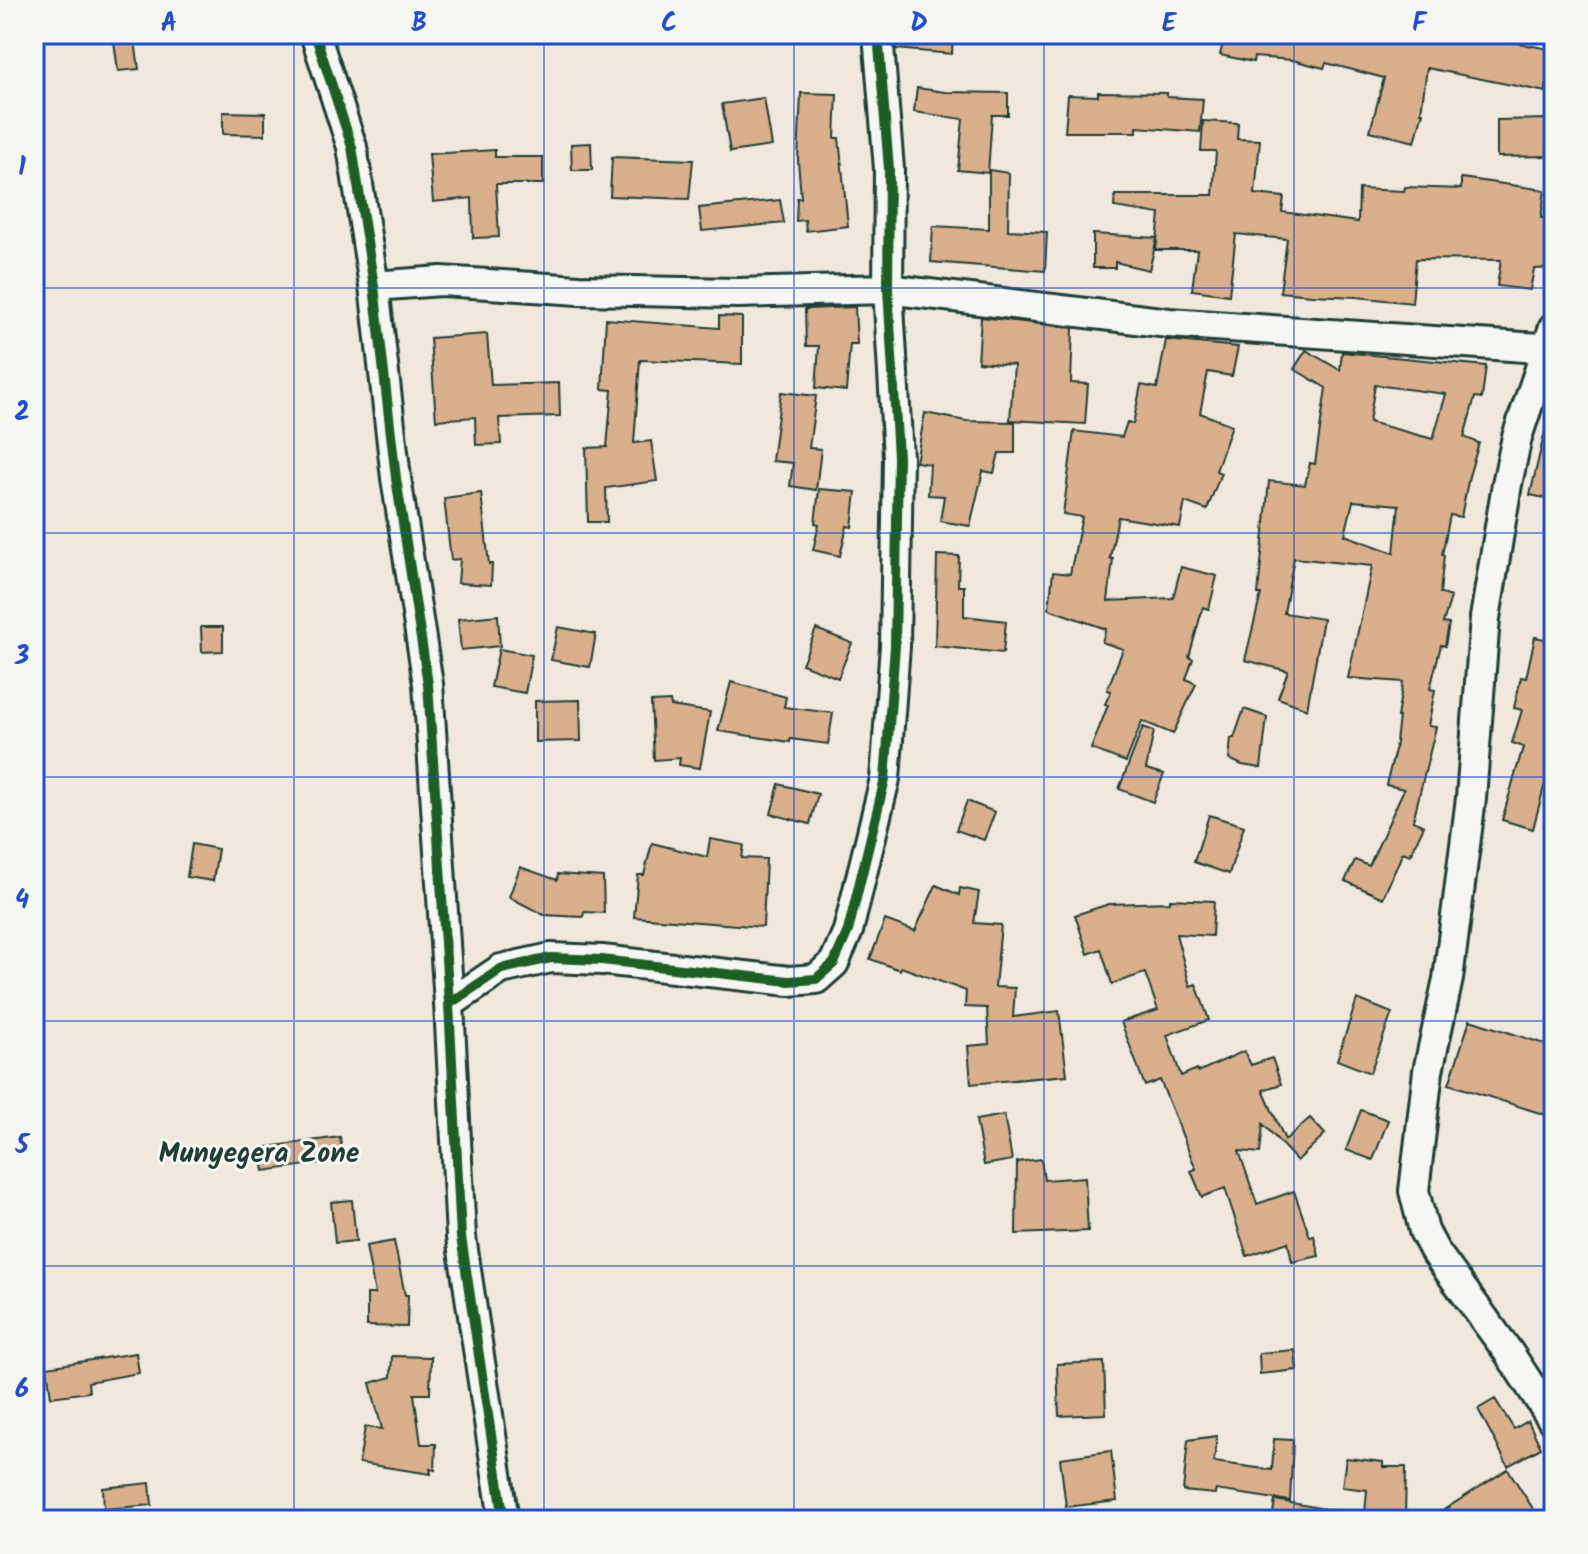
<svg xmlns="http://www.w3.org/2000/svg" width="1588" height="1554" font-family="Kalam,sans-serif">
<rect width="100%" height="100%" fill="#f0e8dd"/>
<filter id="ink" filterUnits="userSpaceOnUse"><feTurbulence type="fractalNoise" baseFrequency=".0125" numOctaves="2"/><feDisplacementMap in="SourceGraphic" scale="16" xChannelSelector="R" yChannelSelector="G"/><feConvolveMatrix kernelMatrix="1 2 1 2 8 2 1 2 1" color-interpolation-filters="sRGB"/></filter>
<g filter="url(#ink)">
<!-- building -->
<path fill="#daaf8b" stroke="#1f3d34" stroke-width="2" fill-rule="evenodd" d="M 113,34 L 134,34 L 139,69 L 118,71 Z
M 896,34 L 953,34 L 952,54 L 896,49 Z
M 1225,34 L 1497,34 L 1497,39 L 1554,50 L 1554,87 L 1546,86 L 1546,92 L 1427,68 L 1421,112 L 1423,112 L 1415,142 L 1370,131 L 1384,78 L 1326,63 L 1324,68 L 1292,60 L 1254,57 L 1253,62 L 1220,55 Z
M 917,88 L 945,92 L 1008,93 L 1008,115 L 992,115 L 988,173 L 958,170 L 963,119 L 914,112 Z
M 1098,92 L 1167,93 L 1167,97 L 1203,99 L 1200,132 L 1137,127 L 1137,132 L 1065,132 L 1068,95 L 1098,96 Z
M 801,93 L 837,94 L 835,138 L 839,138 L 848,226 L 806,231 L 805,220 L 796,221 L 797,198 L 801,198 L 798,160 Z
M 764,98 L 772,146 L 730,152 L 722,104 Z
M 223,112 L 265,113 L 265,135 L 223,134 Z
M 1547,119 L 1547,156 L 1497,157 L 1497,120 Z
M 1203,121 L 1238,123 L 1237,139 L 1260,140 L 1255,194 L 1284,197 L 1282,212 L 1358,222 L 1359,189 L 1404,191 L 1405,187 L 1461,189 L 1461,178 L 1545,190 L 1541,218 L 1554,218 L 1554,268 L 1534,269 L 1530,290 L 1497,286 L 1501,260 L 1416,259 L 1412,303 L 1357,297 L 1312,295 L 1280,292 L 1287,239 L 1236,234 L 1229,295 L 1192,290 L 1197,250 L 1156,250 L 1160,214 L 1114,207 L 1115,195 L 1213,195 L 1216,151 L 1201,151 Z
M 591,143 L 592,170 L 572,170 L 571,144 Z
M 495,150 L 495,157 L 543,157 L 543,184 L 496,184 L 499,237 L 473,238 L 472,198 L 433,202 L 429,154 Z
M 612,157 L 693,160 L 689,199 L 610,196 Z
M 989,170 L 1009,173 L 1008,230 L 1047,232 L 1045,271 L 931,262 L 933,226 L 989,229 Z
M 780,200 L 784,223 L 702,231 L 699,208 Z
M 1093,234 L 1157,238 L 1149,270 L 1115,262 L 1115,268 L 1093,268 Z
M 855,307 L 857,344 L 850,344 L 846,391 L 816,388 L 819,346 L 806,346 L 805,309 Z
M 719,316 L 742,317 L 742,364 L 640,360 L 634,443 L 651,441 L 657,481 L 606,488 L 607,522 L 588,522 L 586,448 L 607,447 L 612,390 L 602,389 L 606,319 L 719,328 Z
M 981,317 L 1073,328 L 1071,383 L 1088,384 L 1085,424 L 1010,420 L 1014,365 L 978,362 Z
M 487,334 L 491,385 L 559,383 L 560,416 L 499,418 L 501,444 L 476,445 L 475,417 L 436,420 L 430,338 Z
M 1166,340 L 1238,347 L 1232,376 L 1208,372 L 1200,413 L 1232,425 L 1216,471 L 1221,473 L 1207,510 L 1185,502 L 1180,527 L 1118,517 L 1110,558 L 1113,559 L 1108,601 L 1173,598 L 1181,567 L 1217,576 L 1209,609 L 1203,607 L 1189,657 L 1193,659 L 1186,679 L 1196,684 L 1173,734 L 1142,721 L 1126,762 L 1091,749 L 1108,705 L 1105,704 L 1111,691 L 1107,690 L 1123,649 L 1102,642 L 1106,629 L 1049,609 L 1053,572 L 1070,574 L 1082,517 L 1063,514 L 1074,431 L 1122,437 L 1127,422 L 1133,424 L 1141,385 L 1157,388 Z
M 1306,350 L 1340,370 L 1342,352 L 1486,366 L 1482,398 L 1475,397 L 1464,437 L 1479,443 L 1469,476 L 1461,517 L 1450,515 L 1442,555 L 1444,555 L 1440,593 L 1451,597 L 1443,623 L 1449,624 L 1445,646 L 1441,645 L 1430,689 L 1435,690 L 1428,726 L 1436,727 L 1413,821 L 1424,826 L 1410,855 L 1403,852 L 1383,898 L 1345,881 L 1355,860 L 1369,866 L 1404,789 L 1386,785 L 1395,750 L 1399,717 L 1397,717 L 1403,682 L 1348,678 L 1372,566 L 1294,558 L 1284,613 L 1323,619 L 1307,709 L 1278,698 L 1288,671 L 1245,660 L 1261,594 L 1258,594 L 1269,481 L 1305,485 L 1310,463 L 1315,464 L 1326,388 L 1294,369 ZM 1375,385 L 1446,394 L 1433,439 L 1369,422 ZM 1353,501 L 1399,505 L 1394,553 L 1345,535 Z
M 781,392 L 816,396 L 809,448 L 821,449 L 816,490 L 790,486 L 793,463 L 772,461 Z
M 925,413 L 966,421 L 1015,422 L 1015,453 L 999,453 L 994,473 L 983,471 L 970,526 L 940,521 L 944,496 L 928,495 L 930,464 L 916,462 Z
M 1546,427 L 1554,428 L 1554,500 L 1530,495 Z
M 819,489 L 856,492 L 852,527 L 847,526 L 840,556 L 813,550 L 819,524 L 815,523 Z
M 481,493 L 489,564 L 492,564 L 491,585 L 458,583 L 460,559 L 451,560 L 444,498 Z
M 937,555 L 959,556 L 958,586 L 964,586 L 964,616 L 1006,621 L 1003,653 L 935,646 Z
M 498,615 L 500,646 L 461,650 L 458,619 Z
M 201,627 L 223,627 L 223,651 L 202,652 Z
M 558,627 L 596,634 L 590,667 L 551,660 Z
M 816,629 L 852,643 L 838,678 L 802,664 Z
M 1535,637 L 1554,641 L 1554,699 L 1549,719 L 1554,720 L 1554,749 L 1533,829 L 1502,820 L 1523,747 L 1512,743 L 1522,710 L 1514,708 L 1521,677 L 1526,678 Z
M 499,649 L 532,655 L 525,693 L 491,687 Z
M 731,682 L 786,697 L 784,707 L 833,713 L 828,744 L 790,739 L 790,742 L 718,731 Z
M 580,700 L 581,741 L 535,742 L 535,701 Z
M 670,701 L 671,706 L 710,712 L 700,768 L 679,765 L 680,758 L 654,760 L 651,702 Z
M 1244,709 L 1267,717 L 1261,768 L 1242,765 L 1229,759 L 1231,738 L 1234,738 Z
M 1143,727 L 1154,731 L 1146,769 L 1164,774 L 1153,802 L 1119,789 Z
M 779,784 L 818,794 L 810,824 L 771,814 Z
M 967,801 L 995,812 L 984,840 L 956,830 Z
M 1209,815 L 1244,826 L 1229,874 L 1194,862 Z
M 710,839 L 744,845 L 742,858 L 766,859 L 763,927 L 634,917 L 638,875 L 644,875 L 652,843 L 707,857 Z
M 192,844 L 218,849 L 213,881 L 187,877 Z
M 520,867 L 557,880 L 558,874 L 603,877 L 604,913 L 584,912 L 583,917 L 544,915 L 509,897 Z
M 936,885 L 959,895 L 960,888 L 979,892 L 974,923 L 1001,925 L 995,987 L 1015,988 L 1013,1017 L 1059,1011 L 1067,1075 L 971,1084 L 968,1046 L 989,1044 L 987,1008 L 965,1007 L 966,991 L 901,967 L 900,970 L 870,959 L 885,920 L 915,931 Z
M 1170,899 L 1214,901 L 1212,936 L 1176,934 L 1190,986 L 1196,984 L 1209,1020 L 1167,1035 L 1181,1076 L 1197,1069 L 1198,1072 L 1244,1051 L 1251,1065 L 1272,1058 L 1281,1084 L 1263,1090 L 1285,1140 L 1310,1118 L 1325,1134 L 1297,1161 L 1263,1124 L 1260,1153 L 1239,1151 L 1257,1204 L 1294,1191 L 1310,1237 L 1314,1236 L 1319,1256 L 1292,1262 L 1288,1242 L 1247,1256 L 1225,1188 L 1202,1197 L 1191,1171 L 1196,1169 L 1160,1080 L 1145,1086 L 1121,1022 L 1158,1010 L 1145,973 L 1112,984 L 1101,949 L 1088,954 L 1075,915 L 1109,904 L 1170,902 Z
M 1357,999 L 1392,1013 L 1370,1073 L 1337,1060 Z
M 1470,1020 L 1554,1047 L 1554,1102 L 1549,1116 L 1449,1084 Z
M 1361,1110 L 1388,1120 L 1373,1160 L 1346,1150 Z
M 1004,1115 L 1012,1160 L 984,1165 L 976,1120 Z
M 340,1137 L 343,1160 L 264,1171 L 260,1148 Z
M 1041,1159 L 1044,1180 L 1085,1177 L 1088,1231 L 1016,1234 L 1017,1162 Z
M 352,1200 L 356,1241 L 335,1243 L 331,1202 Z
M 394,1241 L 405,1295 L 408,1295 L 407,1327 L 367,1326 L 367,1294 L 375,1294 L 366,1246 Z
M 1295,1350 L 1297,1370 L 1260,1374 L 1259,1353 Z
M 136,1353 L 139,1373 L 88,1382 L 89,1392 L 51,1397 L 47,1367 Z
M 392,1356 L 431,1357 L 430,1394 L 414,1394 L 421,1444 L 436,1444 L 435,1470 L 430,1469 L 431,1474 L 359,1463 L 365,1427 L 382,1429 L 370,1383 L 391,1377 Z
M 1104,1362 L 1106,1414 L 1059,1416 L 1057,1364 Z
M 1495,1399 L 1514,1429 L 1528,1421 L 1541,1448 L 1508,1466 L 1478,1409 Z
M 1217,1436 L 1214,1462 L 1272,1470 L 1274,1439 L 1293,1440 L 1290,1501 L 1216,1490 L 1215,1494 L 1183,1491 L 1188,1440 Z
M 1111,1451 L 1117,1501 L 1066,1507 L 1060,1458 Z
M 1346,1458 L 1383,1462 L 1383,1467 L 1406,1467 L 1405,1520 L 1385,1520 L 1385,1514 L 1365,1513 L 1367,1490 L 1342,1487 Z
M 1508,1469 L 1540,1520 L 1428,1520 Z
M 150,1483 L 152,1505 L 104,1509 L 103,1488 Z
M 1275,1500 L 1331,1510 L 1330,1520 L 1272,1520 Z"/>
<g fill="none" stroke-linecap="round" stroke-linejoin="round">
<!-- street casing -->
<g stroke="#1f3d34" stroke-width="34">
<path id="street" d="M 315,34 L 352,147 L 374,286 L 396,478 L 428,684 L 449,1004 L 461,1237 L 504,1520
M 374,286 L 441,281 L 579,290 L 738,293 L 888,289 L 1169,323 L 1554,349
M 1554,327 L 1517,437 L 1507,484 L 1485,618 L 1471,798 L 1448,979 L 1428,1071 L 1414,1191 L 1424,1231 L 1434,1250 L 1509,1353 L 1554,1422
M 449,1004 L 501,969 L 551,958 L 602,960 L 789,981 L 816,979 L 834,963 L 848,931 L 885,779 L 895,646 L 898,457 L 888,289 L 889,169 L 878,34"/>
</g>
<!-- street -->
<use href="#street" stroke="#f6f6f2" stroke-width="28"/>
<!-- cycleway casing -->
<g stroke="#f6f6f2" stroke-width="15">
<path id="cycleway" d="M 315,34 L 352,147 L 374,286 L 396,478 L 428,684 L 449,1004 L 461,1237 L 504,1520
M 449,1004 L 501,969 L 551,958 L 602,960 L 789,981 L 816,979 L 834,963 L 848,931 L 885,779 L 895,646 L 898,457 L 888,289 L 889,169 L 878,34"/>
</g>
<!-- cycleway -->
<use href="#cycleway" stroke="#1b5e20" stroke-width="10"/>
</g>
</g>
<!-- grid -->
<path fill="none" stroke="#1d4ed8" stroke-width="2" stroke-opacity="0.55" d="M 294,34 L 294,1520M 544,34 L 544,1520M 794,34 L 794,1520M 1044,34 L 1044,1520M 1294,34 L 1294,1520M 34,288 L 1554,288M 34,533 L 1554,533M 34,777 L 1554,777M 34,1021 L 1554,1021M 34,1266 L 1554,1266"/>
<g text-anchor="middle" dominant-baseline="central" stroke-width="6" stroke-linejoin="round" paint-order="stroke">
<!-- quarter labels -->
<g font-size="28" font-weight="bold" fill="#1f3d34" stroke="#f6f6f2">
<text x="259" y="1154">Munyegera Zone</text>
</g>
</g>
<!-- margin -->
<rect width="1588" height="1554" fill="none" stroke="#f6f6f2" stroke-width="88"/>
<rect x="44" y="44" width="1500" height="1466" fill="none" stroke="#1d4ed8" stroke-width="3"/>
<g font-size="26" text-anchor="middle" font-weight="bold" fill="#1d4ed8">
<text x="169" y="31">A</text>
<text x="419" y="31">B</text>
<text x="669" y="31">C</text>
<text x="919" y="31">D</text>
<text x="1169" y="31">E</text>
<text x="1419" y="31">F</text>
<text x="22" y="175">1</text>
<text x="22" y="420">2</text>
<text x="22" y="664">3</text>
<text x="22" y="908">4</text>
<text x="22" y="1153">5</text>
<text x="22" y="1397">6</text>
</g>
</svg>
